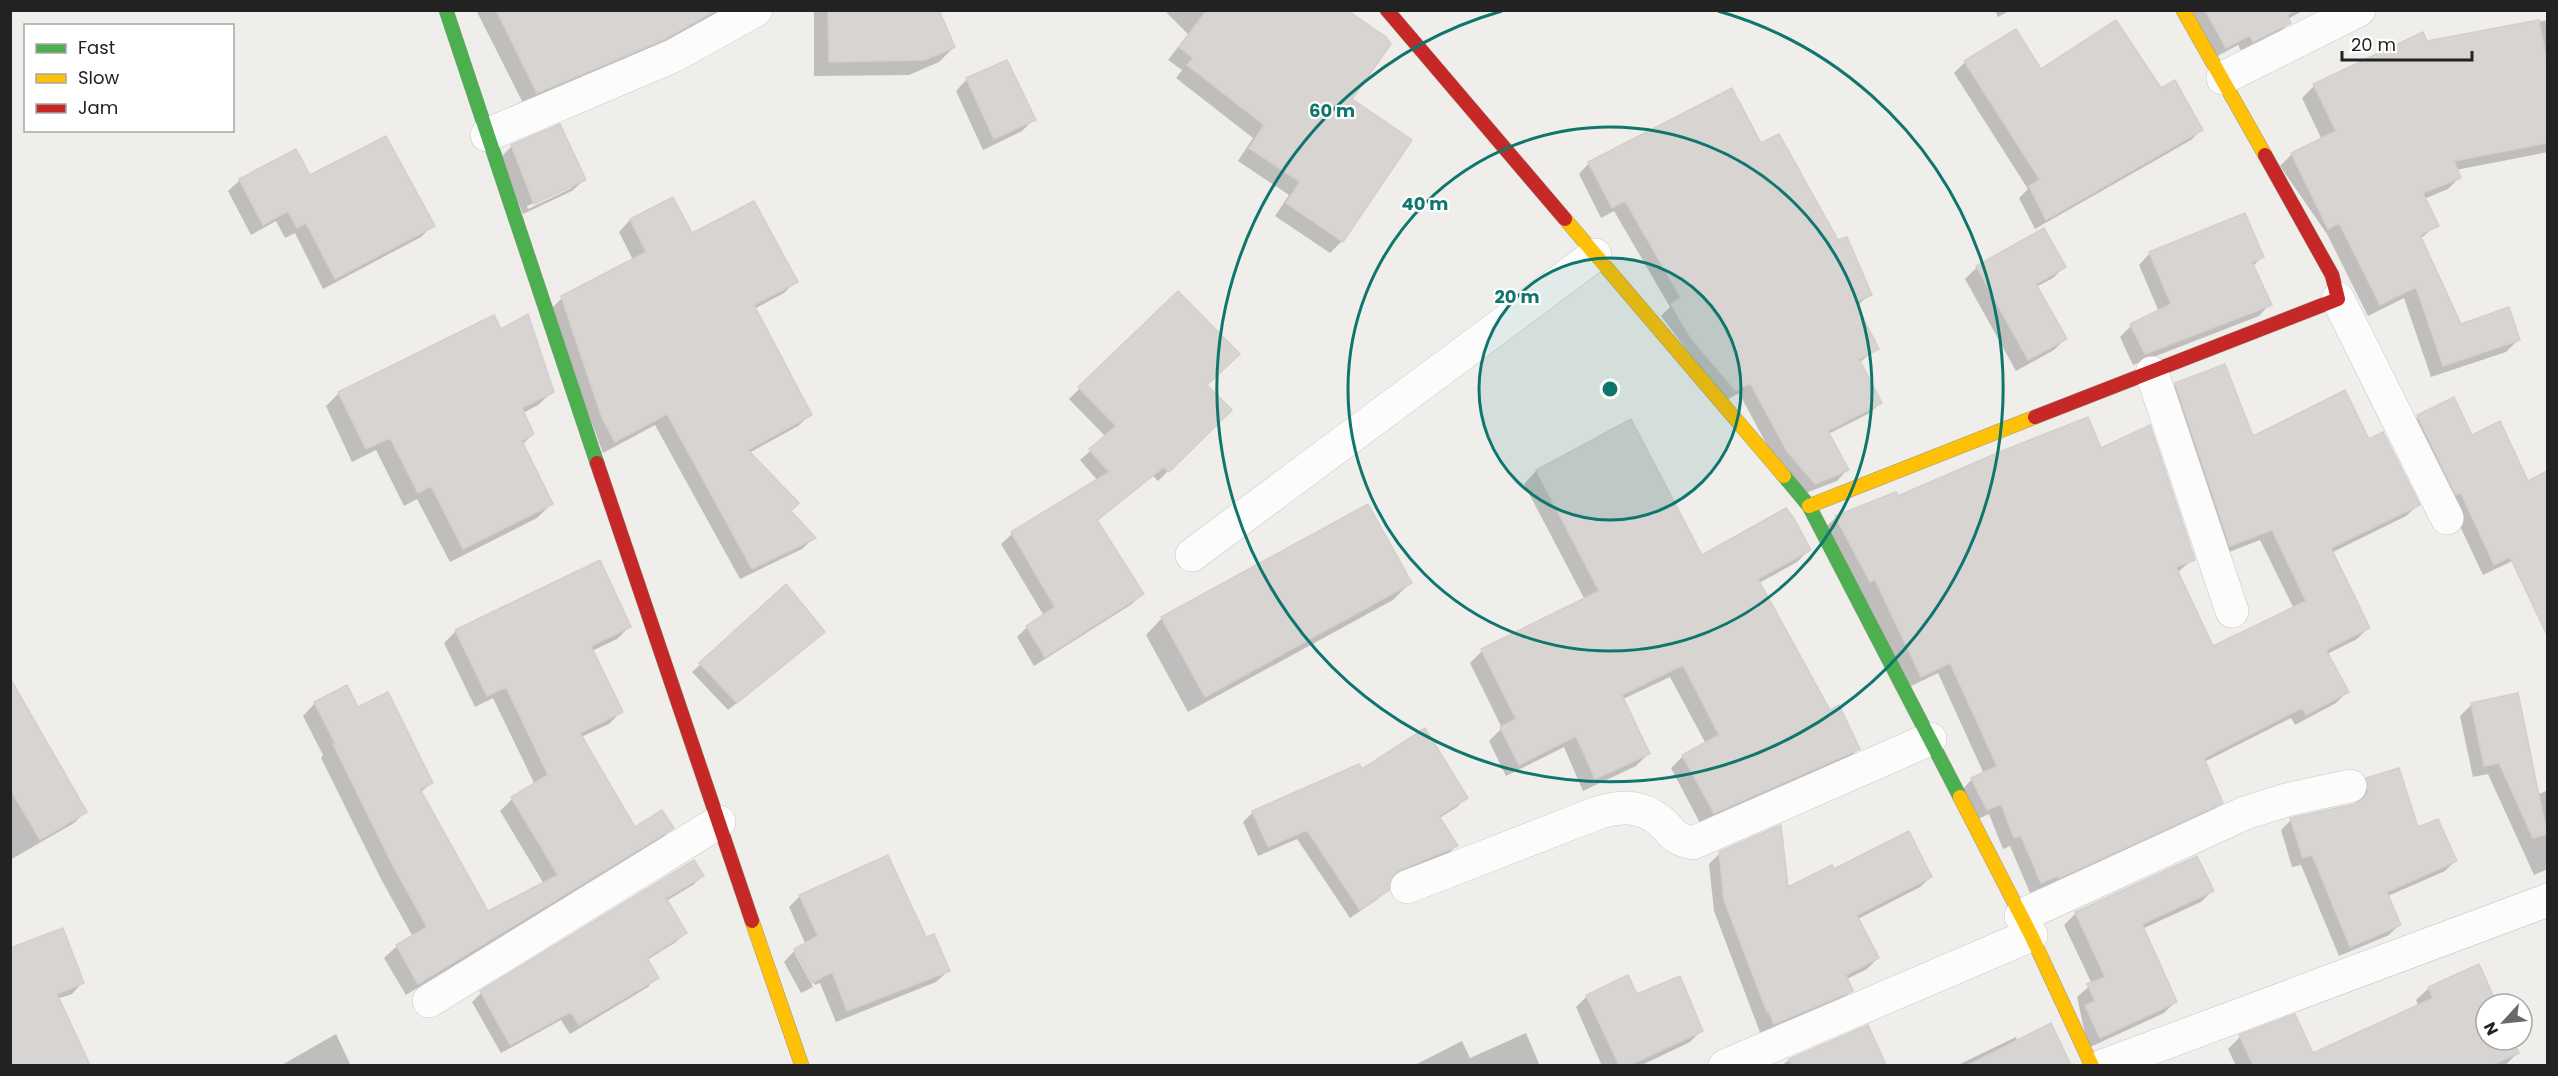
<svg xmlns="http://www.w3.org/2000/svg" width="2558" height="1076" font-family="Poppins,sans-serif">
<rect width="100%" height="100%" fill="#f0eeeb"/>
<!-- shadow -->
<path fill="#0003" fill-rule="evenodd" d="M 476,10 L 725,10 L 650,52 L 524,105 Z
M 814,10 L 937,10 L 954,47 L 939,62 L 909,75 L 814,76 Z
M 1164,10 L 1324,10 L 1350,99 L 1410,140 L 1342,241 L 1330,253 L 1275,216 L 1289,195 L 1238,161 L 1253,138 L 1176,78 L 1182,70 L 1168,60 L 1188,34 Z
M 1995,10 L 2011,10 L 1998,17 Z
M 2187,10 L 2304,10 L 2288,19 L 2289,23 L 2278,34 L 2242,52 L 2238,45 L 2214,58 Z
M 2548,20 L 2548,152 L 2456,170 L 2460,177 L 2448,189 L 2424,199 L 2437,225 L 2420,239 L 2460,326 L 2518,340 L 2506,352 L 2431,377 L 2404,298 L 2368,316 L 2327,234 L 2280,166 L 2292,154 L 2322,140 L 2302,98 L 2314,86 L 2427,43 Z
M 1965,62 L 2040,71 L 2161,90 L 2202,129 L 2191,140 L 2035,229 L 2019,198 L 2028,189 L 1954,73 Z
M 967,79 L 1034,119 L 1022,131 L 983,150 L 956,91 Z
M 1761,145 L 1837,242 L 1870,294 L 1856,307 L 1877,348 L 1859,363 L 1880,403 L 1870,413 L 1828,434 L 1847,470 L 1837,481 L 1803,494 L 1776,462 L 1739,393 L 1725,401 L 1661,316 L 1670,307 L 1614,211 L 1601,218 L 1579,174 L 1589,163 Z
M 512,146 L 584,180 L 572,191 L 523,214 L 500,158 ZM 572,185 L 572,188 L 528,209 L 527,206 Z
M 310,177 L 433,225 L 421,237 L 323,289 L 295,233 L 285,238 L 276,221 L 251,235 L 228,191 L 240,180 Z
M 672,199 L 691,235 L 796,281 L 784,293 L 754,309 L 810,415 L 798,426 L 749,453 L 789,511 L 814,538 L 802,549 L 740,579 L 655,425 L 603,453 L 550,310 L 562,298 L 633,260 L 619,232 L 630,220 Z
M 2150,253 L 2262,257 L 2252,267 L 2270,304 L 2259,316 L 2133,365 L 2120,337 L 2131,326 L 2159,312 L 2139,265 Z
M 1977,267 L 2064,267 L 2053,278 L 2036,287 L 2065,339 L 2054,350 L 2016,371 L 1965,279 Z
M 1178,293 L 1206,385 L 1229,410 L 1158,481 L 1153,476 L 1096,522 L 1142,594 L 1132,604 L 1034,666 L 1017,637 L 1027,627 L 1044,616 L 1001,544 L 1012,534 L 1098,481 L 1080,460 L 1106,437 L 1069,399 Z
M 500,331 L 552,392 L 538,405 L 523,413 L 533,434 L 522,445 L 551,504 L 537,518 L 450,562 L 417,499 L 404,506 L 376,450 L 352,462 L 326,406 L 339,393 Z
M 2176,384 L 2252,438 L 2368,441 L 2418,505 L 2406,516 L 2331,553 L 2368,628 L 2357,639 L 2327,654 L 2347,692 L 2336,703 L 2295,725 L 2291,718 L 2204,762 L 2221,802 L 2210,814 L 2030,893 L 2010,846 L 2003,849 L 1989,814 L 1976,820 L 1961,791 L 1972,779 L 1984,774 L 1938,673 L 1909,687 L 1825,528 L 1836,517 L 1897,498 L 2101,450 L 2193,559 L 2177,573 L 2213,648 L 2294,609 L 2260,540 L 2219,556 L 2165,395 Z
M 2453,399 L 2471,437 L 2527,483 L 2548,473 L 2548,544 L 2483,575 L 2449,503 L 2406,428 L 2418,417 Z
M 1630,421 L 1702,557 L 1809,550 L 1797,562 L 1759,583 L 1829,712 L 1858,749 L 1846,761 L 1701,825 L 1671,768 L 1683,756 L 1706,744 L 1670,677 L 1623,699 L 1648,754 L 1636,766 L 1583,791 L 1564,747 L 1506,776 L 1489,741 L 1502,728 L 1470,663 L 1482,651 L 1585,600 L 1524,484 L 1536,471 Z
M 1410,583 L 1393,600 L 1188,712 L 1146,635 L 1162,618 Z
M 786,586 L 815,640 L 728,710 L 692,672 Z
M 630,626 L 617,639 L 592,651 L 621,712 L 609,724 L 581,737 L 635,829 L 672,828 L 660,840 L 406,995 L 384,958 L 397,946 L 413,937 L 381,879 L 321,758 L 323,755 L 303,716 L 315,703 L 357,709 L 431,783 L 420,793 L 488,913 L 544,884 L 500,811 L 512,799 L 535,785 L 493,698 L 475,707 L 444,643 L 456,631 Z
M 10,686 L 85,812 L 74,823 L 10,860 Z
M 2472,704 L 2537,795 L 2548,790 L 2548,869 L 2534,875 L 2488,774 L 2473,777 L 2460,716 Z
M 1361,771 L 1466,798 L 1457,807 L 1438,819 L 1456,846 L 1447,855 L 1390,878 L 1388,889 L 1378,899 L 1350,918 L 1297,839 L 1258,856 L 1243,822 L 1253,812 Z
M 2367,779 L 2417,830 L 2455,861 L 2445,871 L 2388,896 L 2399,925 L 2389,935 L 2339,956 L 2301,865 L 2292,867 L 2281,830 L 2291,820 L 2358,804 L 2356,790 Z
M 1720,853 L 1787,889 L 1833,871 L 1931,877 L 1920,887 L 1858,919 L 1878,958 L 1867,969 L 1847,979 L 1852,990 L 1841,1001 L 1761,1035 L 1714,911 L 1709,864 Z
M 702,876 L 693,885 L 666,901 L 685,933 L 676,942 L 647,960 L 657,977 L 648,987 L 570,1034 L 561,1020 L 501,1053 L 472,1002 L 481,993 Z
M 2212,891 L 2201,902 L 2142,929 L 2176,1001 L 2164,1013 L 2088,1048 L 2077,997 L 2092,984 L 2064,925 L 2076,913 Z
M 800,896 L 925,939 L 948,971 L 936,982 L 836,1022 L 820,983 L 815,985 L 797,952 L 794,952 L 813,987 L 801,993 L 784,962 L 795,950 L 806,945 L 789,907 Z
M 10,950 L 82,983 L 72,994 L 57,999 L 88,1066 L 10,1066 Z
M 2429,988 L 2495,1004 L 2486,1004 L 2486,1040 L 2512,1040 L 2518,1053 L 2504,1066 L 2236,1066 L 2228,1049 L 2240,1037 L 2312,1055 L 2419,1006 L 2416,1000 Z
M 1587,996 L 1636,996 L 1701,1031 L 1690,1042 L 1640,1066 L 1602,1066 L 1576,1007 Z
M 1868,1027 L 1885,1066 L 1782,1066 L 1786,1062 Z
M 1526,1033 L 1540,1066 L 1413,1066 L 1462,1041 L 1470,1058 Z
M 336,1034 L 351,1066 L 280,1066 Z
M 2016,1037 L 2018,1042 L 2067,1060 L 2062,1066 L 1956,1066 Z"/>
<!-- building -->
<path fill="#d7d4d2" stroke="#d3d0cc" stroke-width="1.5" d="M 496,10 L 716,10 L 665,39 L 537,93 Z
M 828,10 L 939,10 L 955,47 L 925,60 L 829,62 Z
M 1207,10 L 1347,10 L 1386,37 L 1391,44 L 1352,99 L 1412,140 L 1343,242 L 1286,203 L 1300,182 L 1249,148 L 1264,125 L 1187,65 L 1193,58 L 1179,47 Z
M 2205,10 L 2295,10 L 2287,15 L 2291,23 L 2253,42 L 2250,35 L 2226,48 Z
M 2116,20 L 2161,88 L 2175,80 L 2203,130 L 2046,220 L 2029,186 L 2040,180 L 1964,61 L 2016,29 L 2041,69 Z
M 2539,20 L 2547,63 L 2547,143 L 2454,161 L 2461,178 L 2423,193 L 2439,226 L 2420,235 L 2461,324 L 2509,307 L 2520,340 L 2443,366 L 2416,287 L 2380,305 L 2339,223 L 2328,229 L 2291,153 L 2336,131 L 2313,84 L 2423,32 L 2427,41 Z
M 1007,60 L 1036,120 L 994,139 L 966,78 Z
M 1732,88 L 1761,143 L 1779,134 L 1838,240 L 1847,237 L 1872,295 L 1855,302 L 1879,349 L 1859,359 L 1882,403 L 1828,431 L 1849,470 L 1815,484 L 1787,451 L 1750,383 L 1736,391 L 1691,338 L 1671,304 L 1681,298 L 1625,201 L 1612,208 L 1588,162 Z
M 560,124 L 586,180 L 534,204 L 511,145 Z
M 386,136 L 435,226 L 335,279 L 306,223 L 297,228 L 288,211 L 263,225 L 239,179 L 296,149 L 310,175 Z
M 673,197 L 692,233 L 754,201 L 798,282 L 754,305 L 812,415 L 748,450 L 799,503 L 791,511 L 816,538 L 752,569 L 667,414 L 615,442 L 602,418 L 561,296 L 646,252 L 630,219 Z
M 2245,213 L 2264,257 L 2252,262 L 2272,305 L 2145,354 L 2130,324 L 2171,304 L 2149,252 Z
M 2044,228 L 2066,267 L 2036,284 L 2067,339 L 2028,360 L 1976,266 Z
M 1178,291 L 1240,354 L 1207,385 L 1232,410 L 1169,472 L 1164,467 L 1097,520 L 1144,594 L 1045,657 L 1026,626 L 1055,607 L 1011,532 L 1109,472 L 1089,449 L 1116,426 L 1078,387 Z
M 528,314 L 554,392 L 522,408 L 534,434 L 522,441 L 553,504 L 463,549 L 431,486 L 418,493 L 390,438 L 366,449 L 338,392 L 494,315 L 501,329 Z
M 2225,364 L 2253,436 L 2345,390 L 2369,439 L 2383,432 L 2420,505 L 2331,548 L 2370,628 L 2326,650 L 2349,692 L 2306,715 L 2302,708 L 2204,758 L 2223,803 L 2059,878 L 2058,876 L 2041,883 L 2021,836 L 2014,838 L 2001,804 L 1987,810 L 1971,778 L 1997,766 L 1950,663 L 1921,677 L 1875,580 L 1870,582 L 1835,516 L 1896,492 L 1898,496 L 1997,453 L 2088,417 L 2101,448 L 2150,425 L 2195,560 L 2176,567 L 2213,646 L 2306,601 L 2272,530 L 2230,546 L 2175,383 Z
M 2454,397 L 2472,435 L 2500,421 L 2528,481 L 2547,471 L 2547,635 L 2510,557 L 2494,565 L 2461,493 L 2456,495 L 2417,415 Z
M 1631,419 L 1702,555 L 1786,508 L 1793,517 L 1811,550 L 1758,579 L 1830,710 L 1839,705 L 1860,749 L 1714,813 L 1682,755 L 1719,735 L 1683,665 L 1622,695 L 1650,754 L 1595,779 L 1576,736 L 1519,765 L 1500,727 L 1516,719 L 1481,649 L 1599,591 L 1536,470 Z
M 1368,504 L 1412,583 L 1205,697 L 1161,617 Z
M 600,560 L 631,627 L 591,646 L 623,712 L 580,733 L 635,827 L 662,810 L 674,828 L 418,984 L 396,945 L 427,927 L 393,866 L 333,744 L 335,743 L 314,702 L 347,685 L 358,707 L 388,692 L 433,783 L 420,789 L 488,911 L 558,875 L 511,797 L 548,775 L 506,687 L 487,696 L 455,630 Z
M 786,584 L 825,632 L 737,703 L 699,663 Z
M 10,678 L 87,812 L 40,840 L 10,789 Z
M 2518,693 L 2547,834 L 2533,838 L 2499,763 L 2484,766 L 2471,703 Z
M 1425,728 L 1468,798 L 1439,816 L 1458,846 L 1400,870 L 1392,876 L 1389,890 L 1360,910 L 1307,830 L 1268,847 L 1252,811 L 1359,764 L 1362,769 Z
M 2399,768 L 2418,827 L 2438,819 L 2457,861 L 2387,892 L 2401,925 L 2350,947 L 2312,855 L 2303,858 L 2290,818 L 2355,804 L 2363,799 L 2368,792 L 2366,778 Z
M 1781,825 L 1788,887 L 1832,865 L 1834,869 L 1909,831 L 1932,877 L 1857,915 L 1879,958 L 1846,975 L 1853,991 L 1774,1024 L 1769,1012 L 1767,1012 L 1724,900 L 1719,852 Z
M 888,855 L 926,937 L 934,934 L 950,971 L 847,1011 L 832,972 L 812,983 L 794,949 L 818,936 L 799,895 Z
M 2197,856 L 2214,891 L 2142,924 L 2177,1002 L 2100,1038 L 2085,1006 L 2095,1001 L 2087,984 L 2105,977 L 2075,912 Z
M 694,860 L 704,876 L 666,898 L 687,933 L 647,958 L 659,978 L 579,1025 L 571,1012 L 510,1045 L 480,991 Z
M 63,928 L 84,983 L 57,994 L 90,1065 L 10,1065 L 10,948 Z
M 2479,964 L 2497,1004 L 2486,1004 L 2486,1040 L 2513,1040 L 2519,1053 L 2492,1065 L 2253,1065 L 2239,1035 L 2295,1014 L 2313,1053 L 2433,998 L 2428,987 Z
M 1628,975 L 1637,994 L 1680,976 L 1703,1031 L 1630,1065 L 1619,1065 L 1586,995 Z
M 2051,1023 L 2071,1065 L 1968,1065 Z
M 1868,1025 L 1886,1065 L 1792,1065 L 1789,1059 Z"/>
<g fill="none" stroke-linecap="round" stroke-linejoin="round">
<!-- street casing -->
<g stroke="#c9c8c7" stroke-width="34">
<path id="street" d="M 2223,78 L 2359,10
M 487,135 L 673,56 L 756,10
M 2338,299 L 2447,518
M 2152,373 L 2232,611
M 1192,555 L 1595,255
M 1407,887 L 1600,812 C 1621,806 1640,805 1659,820 C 1675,833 1670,838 1693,843 L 1930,739
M 2021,916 L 2245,813 L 2286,800 L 2350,786
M 429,1001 L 719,822
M 1725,1066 L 2031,935
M 2103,1066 L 2548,900"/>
</g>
<!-- fast casing -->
<g stroke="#999a82" stroke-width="15">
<path id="fast" d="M 446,10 L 597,463
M 1784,476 L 1809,506 L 1960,797"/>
</g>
<!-- slow casing -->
<g stroke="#999a82" stroke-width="15">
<path id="slow" d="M 2183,10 L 2265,155
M 1565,219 L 1784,476
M 1809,506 L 2035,417
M 1960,797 L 2031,935 L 2092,1066
M 752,921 L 802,1066"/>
</g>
<!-- jam casing -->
<g stroke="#999a82" stroke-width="15">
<path id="jam" d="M 1387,10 L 1565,219
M 2035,417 L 2338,299 L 2332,275 L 2265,155
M 597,463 L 752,921"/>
</g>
<!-- street -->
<use href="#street" stroke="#fdfcfc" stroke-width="33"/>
<!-- fast -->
<use href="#fast" stroke="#4caf50" stroke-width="14"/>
<!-- slow -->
<use href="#slow" stroke="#ffc107" stroke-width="14"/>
<!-- jam -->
<use href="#jam" stroke="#c62828" stroke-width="14"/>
</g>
<!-- distance rings -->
<circle cx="1610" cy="389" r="131" fill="#0f766e" fill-opacity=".12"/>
<g fill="none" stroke="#0f766e" stroke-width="3">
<circle cx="1610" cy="389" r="131"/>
<circle cx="1610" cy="389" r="262"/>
<path d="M1718 11A393 393 0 1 1 1502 11"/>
</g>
<circle cx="1610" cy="389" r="9" fill="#0f766e" stroke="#fff" stroke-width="3"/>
<g font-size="18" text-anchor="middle" font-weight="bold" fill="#0f766e" stroke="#fff" stroke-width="4.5" stroke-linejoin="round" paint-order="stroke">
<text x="1332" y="117">60 m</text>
<text x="1425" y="210">40 m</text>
<text x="1517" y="303">20 m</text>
</g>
<!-- border -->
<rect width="2558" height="1076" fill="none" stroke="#222222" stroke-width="24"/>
<!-- legend -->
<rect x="24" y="24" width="210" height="108" fill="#ffffff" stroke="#a7a7a7" stroke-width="1.5"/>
<rect x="36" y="44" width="30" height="9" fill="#4caf50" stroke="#a7a7a7" stroke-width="1.5"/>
<text x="78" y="54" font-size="18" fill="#222222">Fast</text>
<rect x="36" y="74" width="30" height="9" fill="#ffc107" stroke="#a7a7a7" stroke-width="1.5"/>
<text x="78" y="84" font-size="18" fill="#222222">Slow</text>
<rect x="36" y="104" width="30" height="9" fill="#c62828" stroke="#a7a7a7" stroke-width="1.5"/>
<text x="78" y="114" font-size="18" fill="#222222">Jam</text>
<!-- north arrow -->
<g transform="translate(2504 1022) rotate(243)"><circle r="28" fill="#ffffff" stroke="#a7a7a7" stroke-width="1.5"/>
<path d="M0-4.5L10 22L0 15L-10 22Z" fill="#6a6968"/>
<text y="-9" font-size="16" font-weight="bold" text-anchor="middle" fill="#222222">N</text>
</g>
<!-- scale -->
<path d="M2342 51v9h130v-9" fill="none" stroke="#222222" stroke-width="3"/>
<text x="2351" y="51" font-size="18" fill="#222222" stroke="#ffffff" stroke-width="4.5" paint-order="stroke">20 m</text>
</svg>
